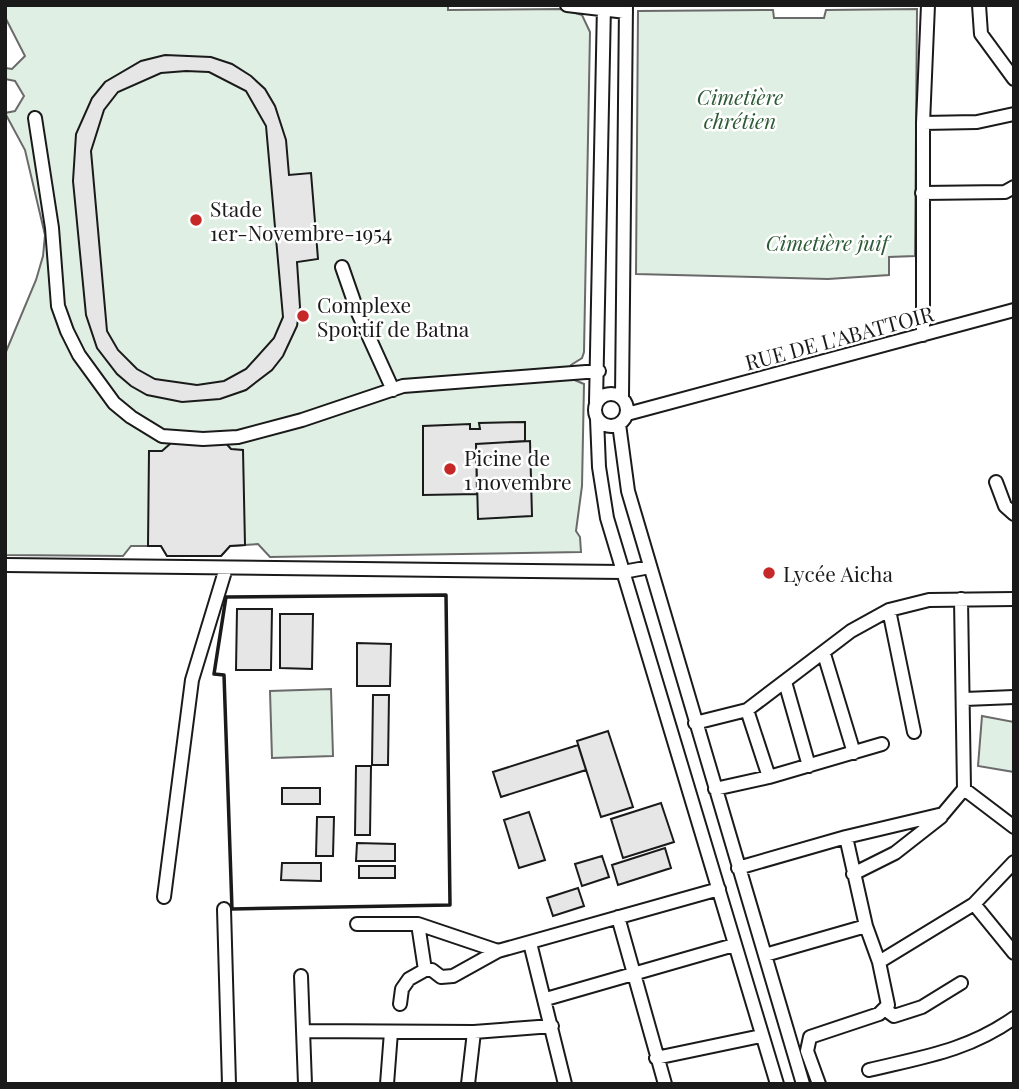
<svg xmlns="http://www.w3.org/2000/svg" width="1019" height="1089" font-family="'Playfair Display',serif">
<rect width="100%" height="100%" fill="#fff"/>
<!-- green -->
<path fill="#e0efe3" stroke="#6a6a6a" stroke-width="2" d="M 5,5 L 448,5 L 448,10 L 562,9 L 582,15 L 590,32 L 584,352 L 582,358 L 571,365 L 570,378 L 584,384 L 582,486 L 576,531 L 580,537 L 581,552 L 270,557 L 258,544 L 230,546 L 221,556 L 167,556 L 161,546 L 131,546 L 123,556 L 5,555 L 5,354 L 36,280 L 43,256 L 45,235 L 25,150 L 5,113 L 15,111 L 24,96 L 15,81 L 5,79 L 5,68 L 12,69 L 25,56 L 5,17 Z
M 917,9 L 915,256 L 889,257 L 889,275 L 828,279 L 636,274 L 638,11 L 773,10 L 774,18 L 824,18 L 826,10 Z
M 331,689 L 333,756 L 272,758 L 270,691 Z
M 982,716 L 1014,722 L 1014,772 L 978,766 Z"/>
<!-- building -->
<path fill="#e6e6e6" stroke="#1a1a1a" stroke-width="2" fill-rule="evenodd" d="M 165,55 L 211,57 L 232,64 L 251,76 L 265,89 L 275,106 L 286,140 L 289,175 L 311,173 L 318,259 L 297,262 L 300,307 L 297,326 L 283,356 L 272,370 L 246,390 L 220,399 L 182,402 L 147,395 L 131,386 L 117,374 L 97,348 L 86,315 L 73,181 L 76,134 L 92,98 L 105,82 L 141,61 ZM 186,71 L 209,72 L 246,91 L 266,126 L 283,317 L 274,338 L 246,369 L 224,381 L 197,385 L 155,379 L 137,369 L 118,350 L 107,331 L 91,151 L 104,110 L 118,92 L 161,73 Z
M 525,422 L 525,441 L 476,444 L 477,494 L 423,495 L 423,426 L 470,424 L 470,429 L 480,429 L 479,423 Z
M 223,440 L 231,449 L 243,450 L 245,545 L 230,546 L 221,556 L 167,556 L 161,546 L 148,546 L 149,451 L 162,451 L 171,443 Z
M 530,441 L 532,516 L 478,519 L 476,444 Z
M 237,609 L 272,609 L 271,670 L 236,670 Z
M 280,614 L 313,614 L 312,669 L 280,668 Z
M 357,643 L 391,644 L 390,686 L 357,686 Z
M 373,695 L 389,695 L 388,765 L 372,765 Z
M 608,731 L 633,807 L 601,817 L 577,741 Z
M 578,745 L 586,770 L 501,797 L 493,772 Z
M 356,766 L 371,766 L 370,835 L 355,835 Z
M 282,788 L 320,788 L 320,804 L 282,804 Z
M 661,803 L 674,842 L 623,858 L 611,819 Z
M 529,812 L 545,860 L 519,868 L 504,820 Z
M 317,817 L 334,817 L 333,856 L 316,856 Z
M 357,843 L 395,844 L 395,861 L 356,861 Z
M 665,848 L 671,868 L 618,885 L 612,865 Z
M 602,856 L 609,877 L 582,886 L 575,864 Z
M 282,863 L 321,863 L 321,881 L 281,880 Z
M 359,866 L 395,866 L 395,878 L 359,878 Z
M 578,888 L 584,906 L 553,916 L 547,898 Z"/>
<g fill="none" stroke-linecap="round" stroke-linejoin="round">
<!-- minor casing -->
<g stroke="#1a1a1a" stroke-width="16">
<path id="minor" d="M 567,5 L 626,12
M 979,5 L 981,34 L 1014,79
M 35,118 L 52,228 L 58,306 L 67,331 L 79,355 L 114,403 L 131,417 L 162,436 L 203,439 L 238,437 L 302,420 L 403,386 L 599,371
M 923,123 L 977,122 L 1014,114
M 922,193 L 1005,192 L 1014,187
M 342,267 L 358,313 L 393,390
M 923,335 L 923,123 L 928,5
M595 410a16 16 0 1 1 32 0a16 16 0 1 1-32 0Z
M 622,397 L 626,5
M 596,402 L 604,5
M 627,414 L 1014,310
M 597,419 L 599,467 L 607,518 L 777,1084
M 619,424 L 628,491 L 803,1084
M 996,482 L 1005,506 L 1014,514
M 5,565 L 623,572 L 650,567
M 889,610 L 914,732
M 824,654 L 854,753
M 785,682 L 809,766
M 965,699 L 1014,697
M 747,710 L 769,777
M 695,723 L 747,710 L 851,631 L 889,610 L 929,600 L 1014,599
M 715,789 L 769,777 L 882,744
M 964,789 L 1014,827
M 738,868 L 846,837 L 943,814 L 964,789 L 961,599
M 853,874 L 895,853 L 941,817
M 164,897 L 192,680 L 226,568
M 974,904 L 1014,953
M 224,909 L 229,1084
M 618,917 L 665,1084
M 357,924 L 418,924 L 498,951
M 418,924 L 425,970
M 530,943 L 565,1084
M 765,955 L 866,926
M 879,962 L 974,904 L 1014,862
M 301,976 L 305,1084
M 546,999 L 734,945
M 400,1004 L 402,989 L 409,979 L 425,970 L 432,970 L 441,977 L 453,976 L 498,951 L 719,889
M 886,1010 L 894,1016 L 922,1007 L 961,983
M 304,1031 L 474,1032 L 552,1026
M 656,1058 L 761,1036
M 869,1070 C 923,1057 967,1051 1014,1018
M 387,1084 L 391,1032
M 468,1084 L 474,1032
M 819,1084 L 807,1051 L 810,1037 L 879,1014 L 888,1005 L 879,962 L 866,926 L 846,837"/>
</g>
<!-- minor -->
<use href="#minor" stroke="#fff" stroke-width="12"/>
<!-- wall -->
<path stroke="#1a1a1a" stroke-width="3.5" d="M 446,595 L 450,905 L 232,909 L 224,675 L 214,674 L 226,597 Z"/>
</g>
<!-- markers -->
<g fill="#c62828" stroke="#fff" stroke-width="2.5">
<circle cx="196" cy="220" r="7"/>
<circle cx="303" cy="316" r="7"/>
<circle cx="450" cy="469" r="7"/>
<circle cx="769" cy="573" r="7"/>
</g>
<g text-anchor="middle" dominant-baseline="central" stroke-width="5" stroke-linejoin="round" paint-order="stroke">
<!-- park labels -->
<g font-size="21" font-style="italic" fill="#2b5a34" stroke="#fff">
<text x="740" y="96">Cimetière<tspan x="740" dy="24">chrétien</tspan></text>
<text x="827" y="242">Cimetière juif</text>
</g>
<!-- poi labels -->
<g font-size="21" fill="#1a1a1a" stroke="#fff" text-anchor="start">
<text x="210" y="208">Stade<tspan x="210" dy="24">1er-Novembre-1954</tspan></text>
<text x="317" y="304">Complexe<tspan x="317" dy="24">Sportif de Batna</tspan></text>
<text x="464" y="457">Picine de<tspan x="464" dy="24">1 novembre</tspan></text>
<text x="783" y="573">Lycée Aicha</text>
</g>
<!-- street labels -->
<g font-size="21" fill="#1a1a1a" stroke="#fff">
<text transform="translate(839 337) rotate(-15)">RUE DE L'ABATTOIR</text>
</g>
</g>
<!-- border -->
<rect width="1019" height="1089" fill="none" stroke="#1a1a1a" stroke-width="14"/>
</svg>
